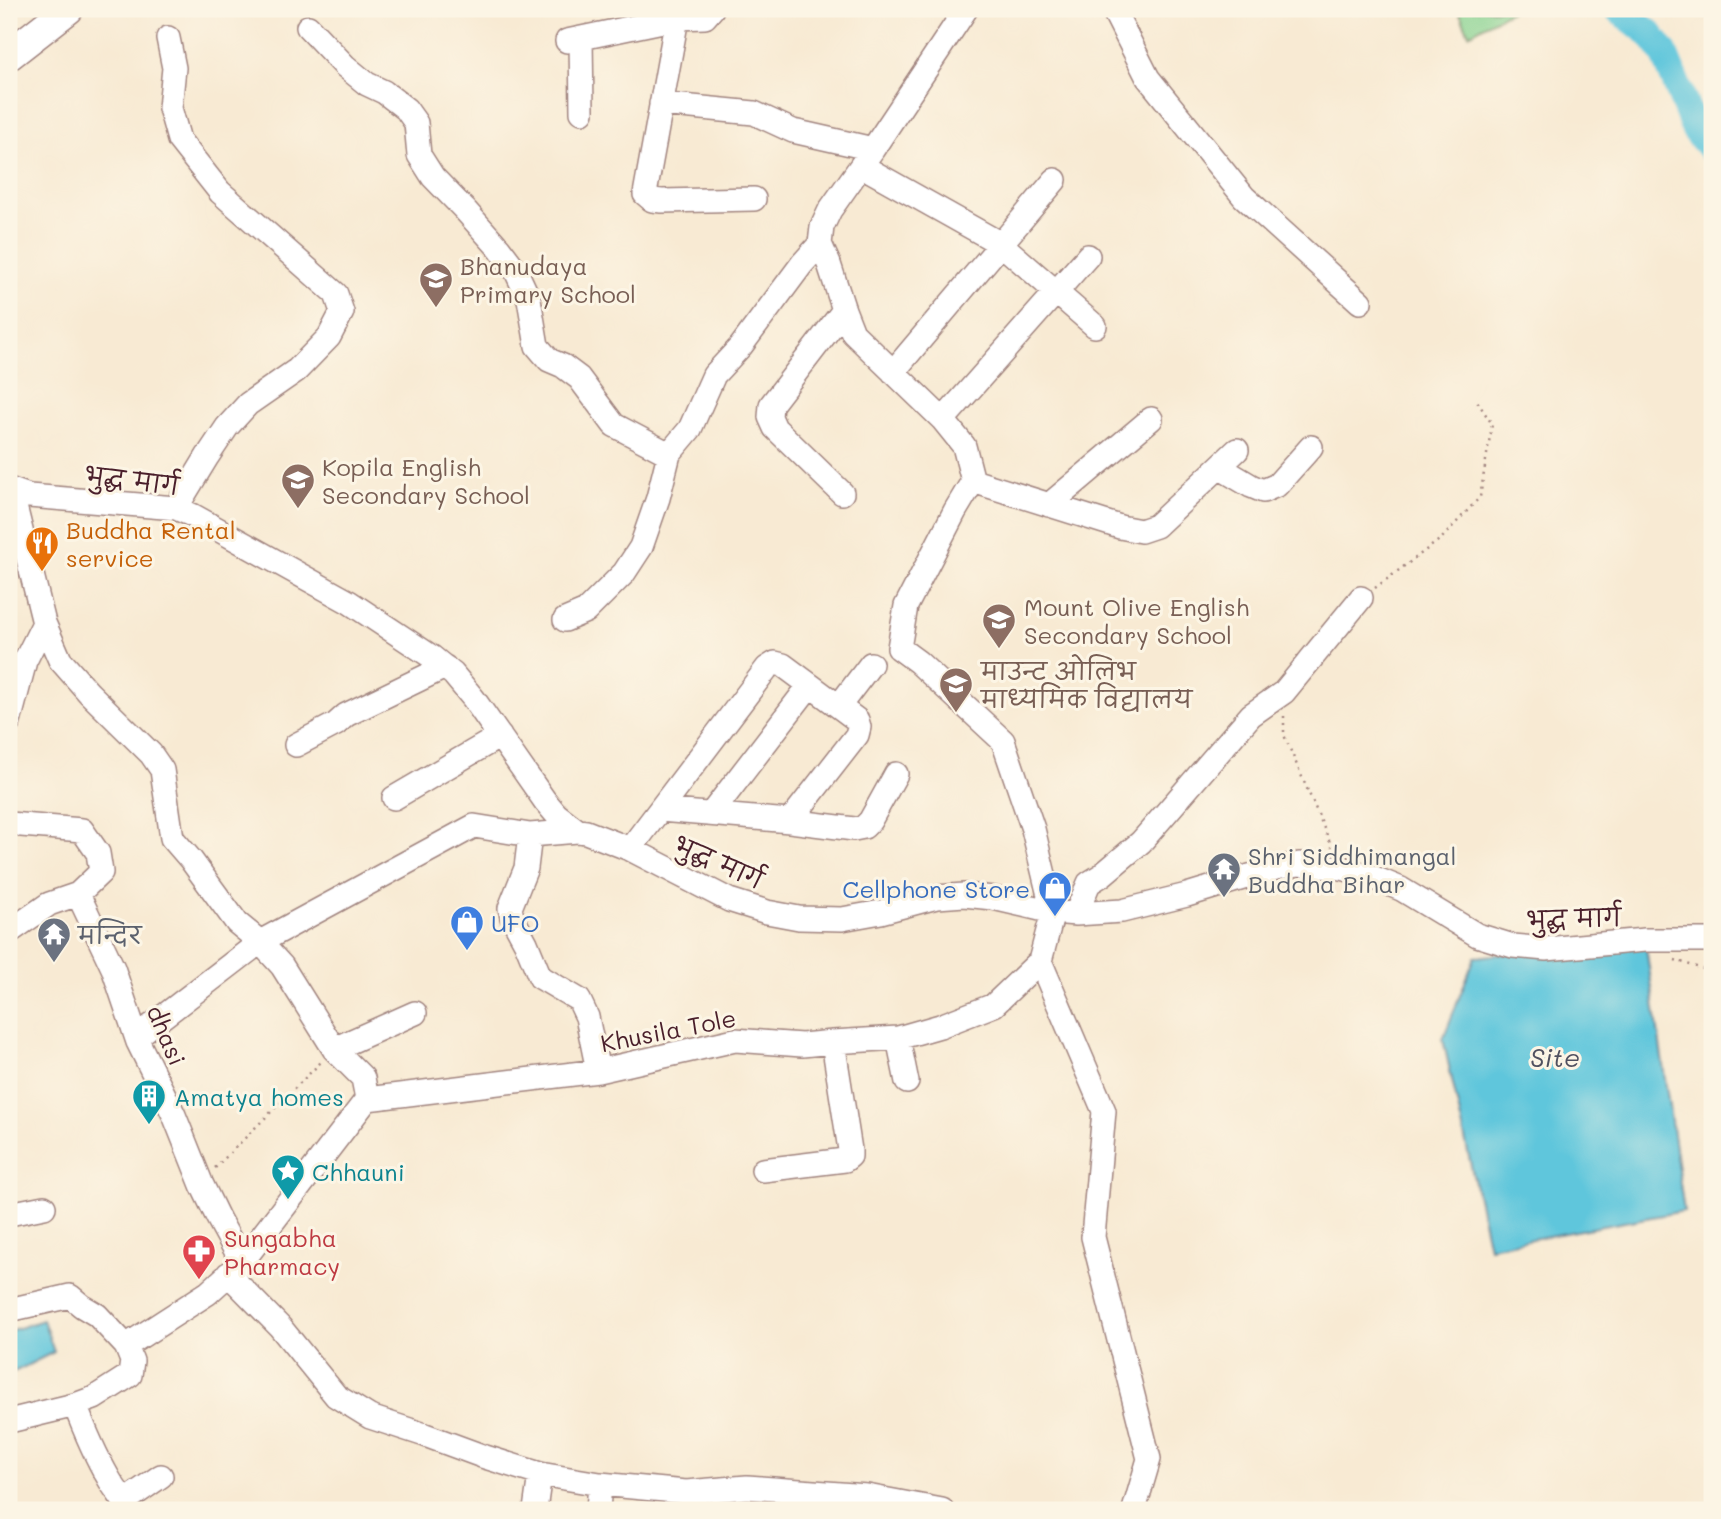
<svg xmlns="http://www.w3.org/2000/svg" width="1721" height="1519" font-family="Mali,'Playpen Sans Deva',sans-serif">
<rect width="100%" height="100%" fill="#fcf5e5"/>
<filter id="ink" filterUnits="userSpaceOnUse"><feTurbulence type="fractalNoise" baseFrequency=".0143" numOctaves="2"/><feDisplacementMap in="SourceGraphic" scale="14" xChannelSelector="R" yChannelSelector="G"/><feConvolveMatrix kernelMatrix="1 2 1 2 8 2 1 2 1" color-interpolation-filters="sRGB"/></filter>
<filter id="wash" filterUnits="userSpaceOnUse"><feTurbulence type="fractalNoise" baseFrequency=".00686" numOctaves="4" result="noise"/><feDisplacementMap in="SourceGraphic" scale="28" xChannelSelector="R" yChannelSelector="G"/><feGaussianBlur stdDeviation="1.57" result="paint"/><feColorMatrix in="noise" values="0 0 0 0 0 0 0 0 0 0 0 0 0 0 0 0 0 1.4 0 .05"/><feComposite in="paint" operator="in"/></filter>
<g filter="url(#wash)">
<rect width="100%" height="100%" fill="#f8ead3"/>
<!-- green -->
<path fill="#85d18f" stroke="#68785d" stroke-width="2" d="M 1458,9 L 1514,9 L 1469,34 Z"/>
<!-- water -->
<path fill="#5fc6dc" stroke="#547284" stroke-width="2" d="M 1645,940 L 1684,1211 L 1489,1247 L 1443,1039 L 1475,957 Z
M 43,1320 L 54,1352 L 16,1371 L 9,1372 L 9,1331 Z"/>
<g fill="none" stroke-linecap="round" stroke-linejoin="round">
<!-- river -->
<path stroke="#5fc6dc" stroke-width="28" d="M 1618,9 L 1649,33 L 1664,53 L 1695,130 L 1712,150"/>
</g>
</g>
<g filter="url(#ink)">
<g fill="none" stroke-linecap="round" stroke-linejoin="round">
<!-- minor casing -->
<g stroke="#a1847f" stroke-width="26">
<path id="minor" d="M 966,9 L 873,149 L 830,210 L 822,227 L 820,244 L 829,264 L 844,310 L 853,333 L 943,420 L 964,446 L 973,481
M 1113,9 L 1148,78 L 1244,197 L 1360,302
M 677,18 L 645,194 L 652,200 L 662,201 L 754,199
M 308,27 L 345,66 L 367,84 L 384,92 L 406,109 L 416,123 L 419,155 L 433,177 L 465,210 L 499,248 L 515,269 L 529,299 L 537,346 L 549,360 L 563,366 L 579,378 L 614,425 L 669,454
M 168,38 L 174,68 L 170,108 L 179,140 L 220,192 L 336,294 L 342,312 L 329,337 L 297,370 L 248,404 L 227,427 L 207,457 L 176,508
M 581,38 L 582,112
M 567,41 L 677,18 L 705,17 L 712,9
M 661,104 L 754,113 L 793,131 L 873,149
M 862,166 L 1001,244 L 1095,326
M 893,372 L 1055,180
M 943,420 L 1088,256
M 1219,467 L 1251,486 L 1263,491 L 1277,485 L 1311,447
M 9,489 L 29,496 L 176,508 L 194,516 L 349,602 L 432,657 L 453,674 L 473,698 L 545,801 L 556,814 L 578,831 L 586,832 L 630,849 L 729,900 L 767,912 L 799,918 L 842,919 L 881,912 L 937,897 L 964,895 L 993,898 L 1053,912 L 1076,914 L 1122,911 L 1187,895 L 1276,868 L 1299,864 L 1342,868 L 1367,875 L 1401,889 L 1477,935 L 1513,946 L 1546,949 L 1645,940 L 1712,940
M 842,493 L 775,428 L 770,417 L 771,405 L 844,310
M 1049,505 L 1151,419
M 565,620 L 586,611 L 624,573 L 641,547 L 658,498 L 669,454 L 690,429 L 714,375 L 741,346 L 802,264 L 820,244
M 44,623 L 60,660 L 89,693 L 151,754 L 162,770 L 172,838 L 191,860 L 237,923 L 260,942 L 282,966 L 334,1049 L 363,1078 L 367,1099
M 839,706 L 871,664
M 9,722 L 25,661 L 44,623 L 11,490
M 296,745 L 336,724 L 346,715 L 445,667
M 394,798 L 500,736
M 660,810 L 790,821 L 854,829 L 864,827 L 870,821 L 896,774
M 711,814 L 810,685
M 9,824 L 82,830 L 98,853 L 101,872 L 78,894 L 49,904 L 9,932
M 530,835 L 526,868 L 510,908 L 512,917 L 526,943 L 540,977 L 579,1000 L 587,1017 L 598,1071
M 630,849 L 767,668 L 775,663 L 783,665 L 857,720 L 859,727 L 857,735 L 790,821
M 78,894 L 113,968 L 138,1042 L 174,1115 L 202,1185 L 218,1218 L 242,1262
M 1076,914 L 1089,883 L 1102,875 L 1141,842 L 1251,715 L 1284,692 L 1361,598
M 136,1034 L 143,1032 L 260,942 L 474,826 L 530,835 L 578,831
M 898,1038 L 907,1082
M 334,1049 L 415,1013
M 367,1099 L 598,1071 L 735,1040 L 802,1045 L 833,1042 L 898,1038 L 940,1026 L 994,1005 L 1040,961
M 763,1170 L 845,1160 L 850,1156 L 850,1150 L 833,1042
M 9,1214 L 44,1207
M 228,1274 L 280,1327 L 336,1396 L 370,1417 L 425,1435 L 482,1456 L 540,1474 L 600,1484 L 686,1492 L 747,1487 L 867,1496 L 942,1510
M 9,1310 L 70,1296 L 82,1306 L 97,1315 L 126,1346 L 132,1361 L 130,1375 L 94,1398 L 75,1405 C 85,1431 94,1453 108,1477 C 114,1489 124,1498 128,1510
M 126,1346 L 208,1293 L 242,1262 L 367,1099
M 9,1421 L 75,1405
M 125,1501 L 161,1476
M 535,1510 L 540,1474
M 598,1510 L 600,1484
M 1134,1510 L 1149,1459 L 1093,1237 L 1104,1111 L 1040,961 L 1053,912 L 1033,829 L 1003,741 L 918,662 L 899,648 L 906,606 L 955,511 L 973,481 L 1120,527 L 1141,531 L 1156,526 L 1237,450"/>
</g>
<!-- major casing -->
<g stroke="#a1847f" stroke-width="33">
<path id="major" d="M 9,55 L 68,9"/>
</g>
<!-- path -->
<path stroke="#a1847f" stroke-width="2.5" stroke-dasharray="2 5" stroke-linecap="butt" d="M 1375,588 L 1442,538 L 1480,497 L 1492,424 L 1475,398
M 1284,716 L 1284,735 L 1332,847
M 1675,960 L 1712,972
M 215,1168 L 322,1061"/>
<!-- minor -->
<use href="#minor" stroke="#fff" stroke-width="23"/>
<!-- major -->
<use href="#major" stroke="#fff" stroke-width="30"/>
</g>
</g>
<!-- icons -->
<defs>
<g id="school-pin" transform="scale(1.75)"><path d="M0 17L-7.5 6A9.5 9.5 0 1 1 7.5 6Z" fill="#8d6e63" stroke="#fcf5e5"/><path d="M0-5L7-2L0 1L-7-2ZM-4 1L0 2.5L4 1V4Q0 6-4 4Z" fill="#fff"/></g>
<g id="restaurant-pin" transform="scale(1.75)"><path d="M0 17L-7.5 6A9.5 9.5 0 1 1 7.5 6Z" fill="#e8710a" stroke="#fcf5e5"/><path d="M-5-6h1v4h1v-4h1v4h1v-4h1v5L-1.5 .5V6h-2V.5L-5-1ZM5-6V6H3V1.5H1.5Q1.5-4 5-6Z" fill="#fff"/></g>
<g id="temple-pin" transform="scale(1.75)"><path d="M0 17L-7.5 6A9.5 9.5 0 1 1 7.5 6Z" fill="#6b7280" stroke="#fcf5e5"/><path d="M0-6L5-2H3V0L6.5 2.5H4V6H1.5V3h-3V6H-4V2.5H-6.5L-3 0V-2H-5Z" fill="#fff"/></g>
<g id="shop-pin" transform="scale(1.75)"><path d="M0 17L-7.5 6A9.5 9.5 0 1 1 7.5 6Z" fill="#3f7fe0" stroke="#fcf5e5"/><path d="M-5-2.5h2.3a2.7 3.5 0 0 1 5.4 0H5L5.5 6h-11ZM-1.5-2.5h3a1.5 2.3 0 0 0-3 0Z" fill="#fff"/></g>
<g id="building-pin" transform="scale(1.75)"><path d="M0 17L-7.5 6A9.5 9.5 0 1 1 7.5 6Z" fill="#0f9aa8" stroke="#fcf5e5"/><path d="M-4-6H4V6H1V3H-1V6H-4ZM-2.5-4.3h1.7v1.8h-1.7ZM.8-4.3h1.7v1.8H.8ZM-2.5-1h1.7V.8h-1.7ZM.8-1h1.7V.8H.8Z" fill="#fff"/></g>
<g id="sight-pin" transform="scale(1.75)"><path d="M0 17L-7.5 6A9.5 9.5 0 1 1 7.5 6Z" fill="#0f9aa8" stroke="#fcf5e5"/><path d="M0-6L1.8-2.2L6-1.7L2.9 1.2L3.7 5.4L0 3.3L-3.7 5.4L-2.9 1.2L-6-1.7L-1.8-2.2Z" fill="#fff"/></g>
<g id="pharmacy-pin" transform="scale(1.75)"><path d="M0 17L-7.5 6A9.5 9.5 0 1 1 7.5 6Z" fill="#e0444e" stroke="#fcf5e5"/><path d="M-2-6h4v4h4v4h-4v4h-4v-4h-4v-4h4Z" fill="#fff"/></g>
</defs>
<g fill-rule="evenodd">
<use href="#school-pin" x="436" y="279"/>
<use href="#school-pin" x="298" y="480"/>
<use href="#restaurant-pin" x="42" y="543"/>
<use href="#school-pin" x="999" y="620"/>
<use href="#school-pin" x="956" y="684"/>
<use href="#temple-pin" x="1224" y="869"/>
<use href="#shop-pin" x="1055" y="888"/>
<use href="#shop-pin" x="467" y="922"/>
<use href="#temple-pin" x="54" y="934"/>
<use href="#building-pin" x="149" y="1096"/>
<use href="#sight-pin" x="288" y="1171"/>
<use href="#pharmacy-pin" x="199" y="1251"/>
</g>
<g text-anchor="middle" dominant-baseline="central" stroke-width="6" stroke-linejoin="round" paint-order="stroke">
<!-- education labels -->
<g font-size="24" fill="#785e54" stroke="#fcf5e5" text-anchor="start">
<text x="460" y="265">Bhanudaya<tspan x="460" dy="28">Primary School</tspan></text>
<text x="322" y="466">Kopila English<tspan x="322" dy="28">Secondary School</tspan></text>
<text x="1024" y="606">Mount Olive English<tspan x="1024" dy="28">Secondary School</tspan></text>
<text x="981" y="670">माउन्ट ओलिभ<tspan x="981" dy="28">माध्यमिक विद्यालय</tspan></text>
</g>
<!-- street labels -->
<g font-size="24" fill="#4a1f2b" stroke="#fcf5e5">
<text transform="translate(132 480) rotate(7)">भुद्ध मार्ग</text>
<text transform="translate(719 862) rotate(24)">भुद्ध मार्ग</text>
<text transform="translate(1574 918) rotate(-2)">भुद्ध मार्ग</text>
<text transform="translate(668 1030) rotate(-11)">Khusila Tole</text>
<text transform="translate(167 1035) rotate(67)">dhasi</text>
</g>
<!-- food labels -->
<g font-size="24" fill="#c56008" stroke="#fcf5e5" text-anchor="start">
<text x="66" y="529">Buddha Rental<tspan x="66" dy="28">service</tspan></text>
</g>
<!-- worship labels -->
<g font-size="24" fill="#5b616d" stroke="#fcf5e5" text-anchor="start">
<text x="1248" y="855">Shri Siddhimangal<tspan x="1248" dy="28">Buddha Bihar</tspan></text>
<text x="78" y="934">मन्दिर</text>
</g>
<!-- shop labels -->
<g font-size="24" fill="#366cbe" stroke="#fcf5e5" text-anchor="end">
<text x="1030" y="888">Cellphone Store</text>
<text x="491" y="922" text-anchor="start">UFO</text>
</g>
<!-- culture labels -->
<g font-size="24" fill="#0d838f" stroke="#fcf5e5" text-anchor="start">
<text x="174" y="1096">Amatya homes</text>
<text x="312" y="1171">Chhauni</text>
</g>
<!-- health labels -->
<g font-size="24" fill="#be3a42" stroke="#fcf5e5" text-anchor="start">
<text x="224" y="1237">Sungabha<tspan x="224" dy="28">Pharmacy</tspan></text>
</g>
<!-- water labels -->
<g font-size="26" font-style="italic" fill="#505160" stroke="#fcf5e5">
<text x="1555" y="1057">Site</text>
</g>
</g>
<!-- margin -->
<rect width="1721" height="1519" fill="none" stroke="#fcf5e5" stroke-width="35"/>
</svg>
